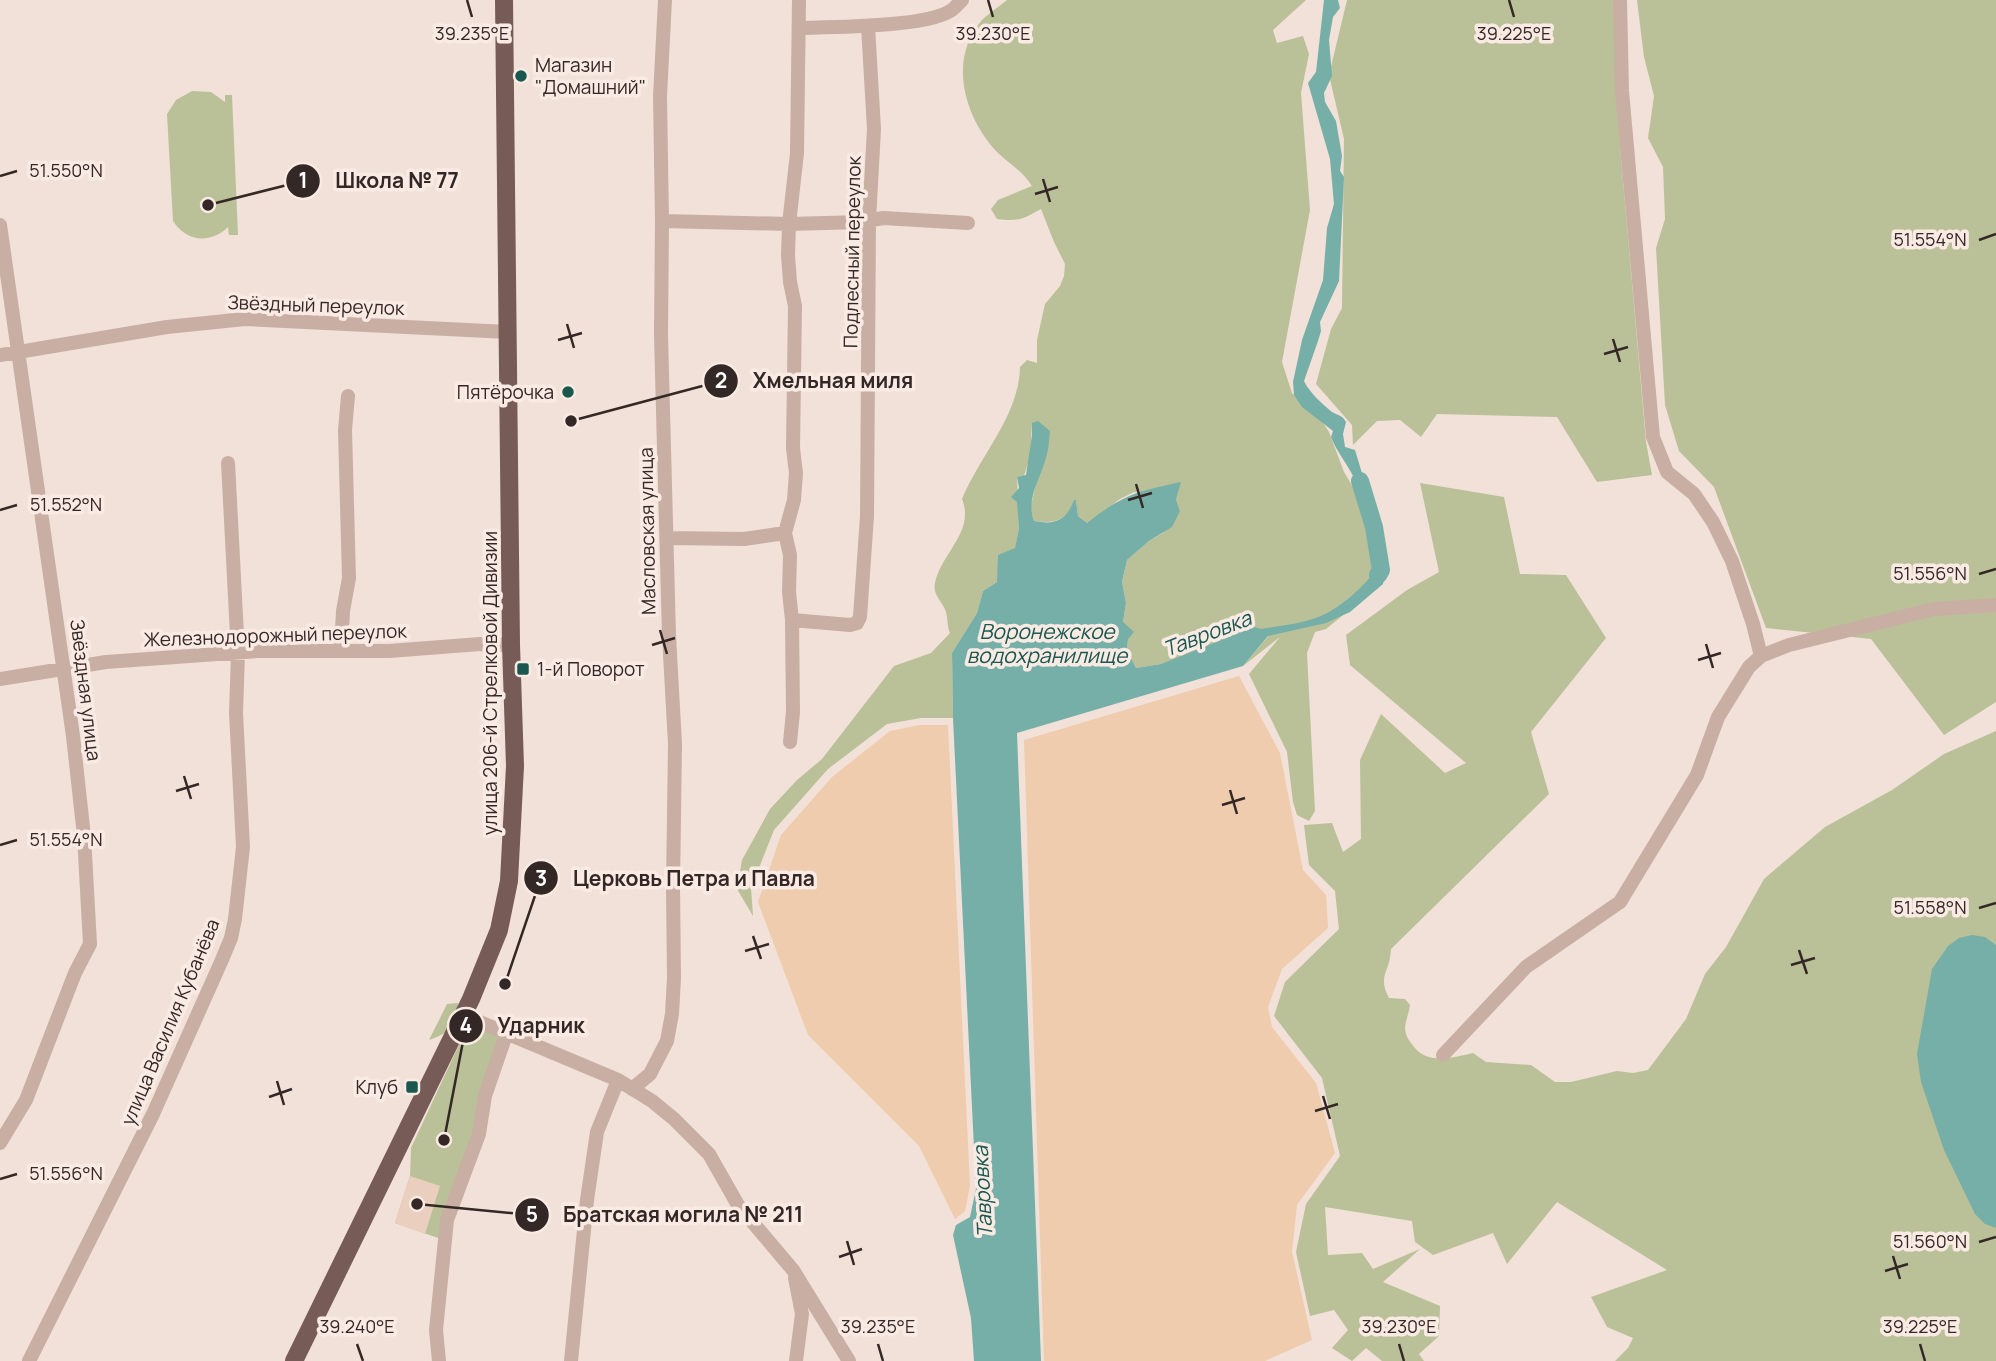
<svg xmlns="http://www.w3.org/2000/svg" width="1996" height="1361" font-family="Manrope,sans-serif">
<rect width="100%" height="100%" fill="#f1e1d8"/>
<!-- green -->
<path fill="#bac098" d="M 1007,0 L 1306,0 L 1273,30 L 1277,43 L 1303,36 L 1309,54 L 1301,93 L 1310,210 L 1282,362 L 1292,393 L 1323,423 L 1329,432 L 1344,472 L 1367,511 L 1378,554 L 1372,577 L 1353,607 L 1326,629 L 1315,632 L 1307,653 L 1315,811 L 1309,821 L 1297,815 L 1293,802 L 1287,752 L 1249,674 L 1280,637 L 1243,666 L 1271,633 L 1161,664 L 1136,668 L 1127,650 L 1128,639 L 1123,622 L 1126,603 L 1122,582 L 1127,560 L 1149,541 L 1163,533 L 1180,511 L 1176,499 L 1134,492 L 1120,499 L 1087,523 L 1078,516 L 1076,500 L 1074,501 C 1066,521 1054,524 1034,521 L 1030,510 L 1036,484 L 1032,424 L 1030,457 L 1024,476 L 1017,477 L 1019,528 L 1015,549 L 997,582 L 983,591 L 977,613 L 952,653 L 953,718 L 921,718 L 887,724 L 828,769 L 774,830 L 751,888 L 753,916 L 737,889 L 742,860 L 770,809 L 797,780 L 822,759 L 894,666 L 931,653 L 950,633 C 947,626 948,620 946,612 C 943,602 932,595 935,583 C 942,552 975,532 962,499 C 980,455 1019,416 1020,367 L 1027,360 L 1037,363 L 1037,340 L 1045,304 L 1060,286 L 1064,276 L 1065,264 L 1054,242 L 1041,209 C 1023,219 1018,222 997,219 L 991,209 L 998,200 L 1032,186 C 1023,171 1009,164 997,152 C 965,118 947,60 982,20 C 989,13 999,7 1007,0 Z
M 1347,0 L 1615,0 L 1620,146 L 1646,442 L 1652,475 L 1597,482 L 1557,417 L 1437,414 L 1421,437 L 1400,420 L 1377,421 L 1353,445 L 1352,425 L 1316,384 L 1331,329 L 1342,308 L 1344,139 L 1329,75 Z
M 1637,0 L 1996,0 L 1996,702 L 1944,735 L 1871,639 L 1766,628 L 1714,487 L 1679,451 L 1665,405 L 1656,248 L 1665,219 L 1663,167 L 1648,138 L 1654,96 L 1644,57 Z
M 192,91 L 211,92 L 225,102 L 225,95 L 232,95 L 238,235 L 229,235 L 228,227 C 211,244 186,242 173,221 L 167,114 L 176,100 Z
M 1420,483 L 1504,497 L 1520,574 L 1566,575 L 1606,638 L 1531,732 L 1549,794 L 1391,949 C 1390,973 1377,975 1389,998 L 1405,999 L 1410,1005 C 1409,1012 1406,1020 1405,1027 C 1405,1033 1407,1038 1411,1043 C 1426,1066 1450,1058 1473,1053 L 1486,1062 L 1531,1065 L 1555,1082 L 1571,1082 L 1617,1071 L 1633,1073 L 1648,1070 L 1686,1019 L 1705,974 L 1726,947 L 1764,879 L 1825,827 L 1892,790 L 1944,754 L 1996,731 L 1996,1361 L 1615,1361 L 1628,1348 L 1633,1338 L 1607,1327 L 1591,1297 L 1667,1270 L 1557,1202 L 1507,1264 L 1493,1233 L 1433,1255 L 1415,1242 L 1412,1221 L 1325,1207 L 1328,1255 L 1362,1253 L 1373,1269 L 1420,1249 L 1383,1282 L 1440,1306 L 1439,1336 L 1419,1354 L 1424,1361 L 1382,1361 L 1366,1348 L 1352,1361 L 1332,1348 L 1348,1330 L 1334,1310 L 1310,1316 L 1296,1252 L 1306,1204 L 1340,1156 L 1322,1078 L 1274,1016 L 1285,982 L 1339,929 L 1335,891 L 1309,865 L 1304,825 L 1332,823 L 1343,852 L 1361,839 L 1360,760 L 1381,714 L 1445,773 L 1466,763 L 1350,665 L 1346,635 L 1407,590 L 1439,572 Z
M 458,1003 C 457,1026 449,1033 429,1040 L 447,1004 Z
M 477,1028 L 503,1036 L 476,1131 L 441,1239 L 395,1223 L 410,1176 L 411,1148 L 464,1034 L 469,1030 Z"/>
<!-- sand -->
<path fill="#efccad" d="M 1239,676 L 1280,753 L 1303,870 L 1326,895 L 1328,928 L 1282,969 L 1268,1007 L 1272,1027 L 1316,1083 L 1335,1153 L 1297,1205 L 1292,1252 L 1312,1340 L 1265,1361 L 1044,1361 L 1024,740 Z
M 920,725 L 948,725 L 970,1186 L 965,1211 L 955,1219 L 919,1146 L 808,1035 L 758,902 L 781,835 L 832,777 L 890,731 Z"/>
<!-- plaza -->
<path fill="#eacebe" d="M 410,1176 L 440,1186 L 425,1234 L 395,1223 Z"/>
<!-- water -->
<path fill="#76afa7" d="M 1324,0 L 1338,0 L 1340,8 L 1333,17 L 1329,40 L 1332,76 L 1324,93 L 1325,102 L 1336,121 L 1342,156 L 1340,171 L 1344,177 L 1339,281 L 1320,322 L 1321,331 L 1318,341 L 1304,381 C 1309,392 1322,404 1332,412 C 1339,416 1342,415 1346,422 L 1343,434 L 1345,447 L 1355,450 L 1382,539 L 1386,557 L 1383,584 L 1350,612 L 1326,623 L 1268,636 L 1243,666 L 1017,733 L 1041,1361 L 974,1361 L 971,1318 L 953,1235 L 956,1225 L 970,1217 L 976,1189 L 953,718 L 952,653 L 977,613 L 983,591 L 997,582 L 998,555 L 1015,548 L 1019,528 L 1017,502 L 1011,497 L 1019,488 L 1017,477 L 1026,475 L 1032,435 L 1032,423 L 1038,421 L 1050,431 C 1049,438 1049,447 1047,454 C 1042,477 1025,498 1034,521 C 1055,525 1066,521 1074,500 L 1076,500 L 1078,516 L 1087,523 C 1122,495 1138,491 1181,482 L 1176,499 L 1180,511 L 1172,527 L 1149,541 L 1127,560 L 1122,582 L 1126,603 L 1123,622 L 1134,632 L 1128,639 L 1127,650 L 1136,668 L 1161,664 L 1254,627 L 1261,629 C 1305,622 1324,622 1358,590 C 1368,580 1379,570 1380,555 C 1382,535 1361,492 1352,474 C 1345,461 1336,450 1331,437 L 1333,431 L 1302,407 L 1294,395 L 1293,382 L 1302,340 L 1323,280 L 1327,228 L 1334,204 L 1330,159 L 1308,83 L 1316,72 Z
M 1972,935 L 1985,937 L 1996,945 L 1996,1228 L 1985,1224 L 1975,1214 L 1944,1150 L 1921,1082 L 1917,1054 L 1932,969 L 1948,946 L 1959,938 Z"/>
<g fill="none" stroke-linecap="round" stroke-linejoin="round">
<!-- river -->
<path stroke="#76afa7" stroke-width="18" d="M 1360,481 L 1374,527 L 1381,570 L 1378,575"/>
<!-- minor -->
<path stroke="#c9aea4" stroke-width="14" d="M 1620,0 L 1622,91 L 1653,437 L 1667,472 L 1694,494 L 1713,522 L 1732,561 L 1753,624 L 1761,656
M 799,28 C 831,27 926,27 950,11 C 954,9 958,4 962,0
M 662,221 L 789,224 L 862,222 L 883,218 L 968,223
M 0,225 L 73,736 L 84,836 L 90,944 L 75,973 L 26,1100 L 0,1143
M 0,355 L 167,327 L 245,319 L 508,332
M 668,538 L 744,539 L 785,533
M 792,620 L 850,625 L 857,623 L 860,617 L 867,516 L 869,220 L 874,129 L 868,26
M 341,650 L 343,611 L 349,578 L 345,430 L 348,396
M 0,679 L 106,662 L 258,651 L 389,651 L 480,644 L 511,645
M 790,742 L 793,712 L 792,620 L 789,592 L 790,555 L 785,533 L 794,500 L 796,473 L 793,448 L 795,306 L 790,282 L 788,255 L 789,224 L 797,153 L 799,0
M 463,1015 L 618,1080 L 652,1101 L 674,1119 L 709,1154 L 738,1205 L 793,1270 L 849,1361
M 1443,1055 L 1526,967 L 1620,902 L 1697,775 L 1718,717 L 1749,667 L 1761,656 L 1789,645 L 1934,609 L 1996,605
M 632,1089 L 650,1074 L 667,1041 L 672,1014 L 674,978 L 673,886 L 675,744 L 669,636 L 661,335 L 662,221 L 660,96 L 665,0
M 795,1278 L 802,1314 L 796,1361
M 29,1361 L 153,1114 L 221,962 L 231,938 L 235,919 L 243,847 L 236,713 L 238,654 L 228,463
M 439,1361 L 436,1330 L 447,1220 L 479,1134 L 485,1096 L 507,1032
M 571,1361 L 587,1200 L 597,1132 L 618,1080"/>
<!-- major -->
<path stroke="#775b56" stroke-width="18" d="M 294,1361 L 471,999 L 499,930 L 509,881 L 515,766 L 511,645 L 504,0"/>
</g>
<!-- ticks -->
<path fill="none" stroke="#342826" stroke-width="2.5" d="M 467,0 L 472,17M 988,0 L 993,17M 1509,0 L 1514,17M 0,176 L 17,171M 1043,179 L 1050,202M 1035,194 L 1058,187M 1979,240 L 1996,234M 567,324 L 574,348M 1613,339 L 1620,362M 558,340 L 582,333M 1604,354 L 1628,347M 1136,484 L 1143,508M 1128,500 L 1152,493M 0,510 L 17,505M 1979,574 L 1996,569M 660,630 L 667,654M 1706,644 L 1713,668M 652,645 L 675,638M 1698,660 L 1721,653M 184,776 L 191,799M 1230,790 L 1237,814M 176,791 L 199,784M 1222,805 L 1245,798M 0,845 L 17,840M 1979,908 L 1996,903M 753,936 L 761,959M 1799,950 L 1807,974M 745,951 L 769,944M 1791,965 L 1815,958M 277,1081 L 284,1105M 1323,1096 L 1330,1119M 269,1097 L 292,1089M 1315,1111 L 1338,1104M 0,1179 L 17,1174M 847,1241 L 854,1265M 1979,1242 L 1996,1237M 1893,1256 L 1900,1279M 839,1257 L 862,1249M 1885,1271 L 1908,1264M 357,1344 L 363,1361M 878,1344 L 883,1361M 1399,1344 L 1404,1361M 1920,1344 L 1925,1361"/>
<!-- markers -->
<g fill="#1a574f" stroke="#f9ebe4" stroke-width="2.5">
<circle cx="521" cy="76" r="7"/>
<circle cx="568" cy="392" r="7"/>
<rect x="516" y="662" width="14" height="14" rx="3.5"/>
<rect x="405" y="1080" width="14" height="14" rx="3.5"/>
</g>
<g text-anchor="middle" dominant-baseline="central" stroke-width="7" stroke-linejoin="round" paint-order="stroke">
<!-- poi labels -->
<g font-size="19" fill="#342826" stroke="#f9ebe4" text-anchor="start">
<text x="535" y="65">Магазин<tspan x="535" dy="22">"Домашний"</tspan></text>
<text x="554" y="392" text-anchor="end">Пятёрочка</text>
<text x="537" y="669">1-й Поворот</text>
<text x="398" y="1087" text-anchor="end">Клуб</text>
</g>
<!-- street labels -->
<g font-size="19" fill="#342826" stroke="#f9ebe4">
<text transform="translate(852 252) rotate(-89)">Подлесный переулок</text>
<text transform="translate(316 305) rotate(2)">Звёздный переулок</text>
<text transform="translate(647 531) rotate(-91)">Масловская улица</text>
<text transform="translate(275 635) rotate(-2)">Железнодорожный переулок</text>
<text transform="translate(490 683) rotate(-90)">улица 206-й Стрелковой Дивизии</text>
<text transform="translate(86 690) rotate(83)">Звёздная улица</text>
<text transform="translate(170 1022) rotate(-67)">улица Василия Кубанёва</text>
</g>
<!-- water labels -->
<g font-size="21" font-style="italic" fill="#1a574f" stroke="#f9ebe4">
<text x="1047" y="631">Воронежское<tspan x="1047" dy="24">водохранилище</tspan></text>
<text transform="translate(1207 633) rotate(-21)">Тавровка</text>
<text transform="translate(982 1192) rotate(-93)">Тавровка</text>
</g>
</g>
<g font-size="18" text-anchor="middle" fill="#342826" stroke="#f9ebe4" stroke-width="7" stroke-linejoin="round" paint-order="stroke">
<text x="472" y="40">39.235°E</text>
<text x="993" y="40">39.230°E</text>
<text x="1514" y="40">39.225°E</text>
<text x="66" y="177">51.550°N</text>
<text x="1930" y="246">51.554°N</text>
<text x="66" y="511">51.552°N</text>
<text x="1930" y="580">51.556°N</text>
<text x="66" y="846">51.554°N</text>
<text x="1930" y="914">51.558°N</text>
<text x="66" y="1180">51.556°N</text>
<text x="1930" y="1248">51.560°N</text>
<text x="357" y="1333">39.240°E</text>
<text x="878" y="1333">39.235°E</text>
<text x="1399" y="1333">39.230°E</text>
<text x="1920" y="1333">39.225°E</text>
</g>
<!-- callouts -->
<path fill="none" stroke="#342826" stroke-width="2.5" d="M208 205L303 181M571 421L721 381M505 984L541 878M444 1140L466 1026M417 1204L532 1215"/>
<g fill="#342826" stroke="#f9ebe4" stroke-width="2.5">
<circle cx="208" cy="205" r="7"/>
<circle cx="571" cy="421" r="7"/>
<circle cx="505" cy="984" r="7"/>
<circle cx="444" cy="1140" r="7"/>
<circle cx="417" cy="1204" r="7"/>
<circle cx="303" cy="181" r="18"/>
<circle cx="721" cy="381" r="18"/>
<circle cx="541" cy="878" r="18"/>
<circle cx="466" cy="1026" r="18"/>
<circle cx="532" cy="1215" r="18"/>
</g>
<g font-size="21" text-anchor="middle" font-weight="bold" fill="#fff">
<text x="303" y="188">1</text>
<text x="721" y="388">2</text>
<text x="541" y="886">3</text>
<text x="466" y="1033">4</text>
<text x="532" y="1222">5</text>
</g>
<g font-size="21" text-anchor="middle" font-weight="bold" fill="#342826" stroke="#f9ebe4" stroke-width="7" stroke-linejoin="round" paint-order="stroke">
<text x="397" y="188">Школа № 77</text>
<text x="833" y="388">Хмельная миля</text>
<text x="694" y="886">Церковь Петра и Павла</text>
<text x="541" y="1033">Ударник</text>
<text x="683" y="1222">Братская могила № 211</text>
</g>
</svg>
